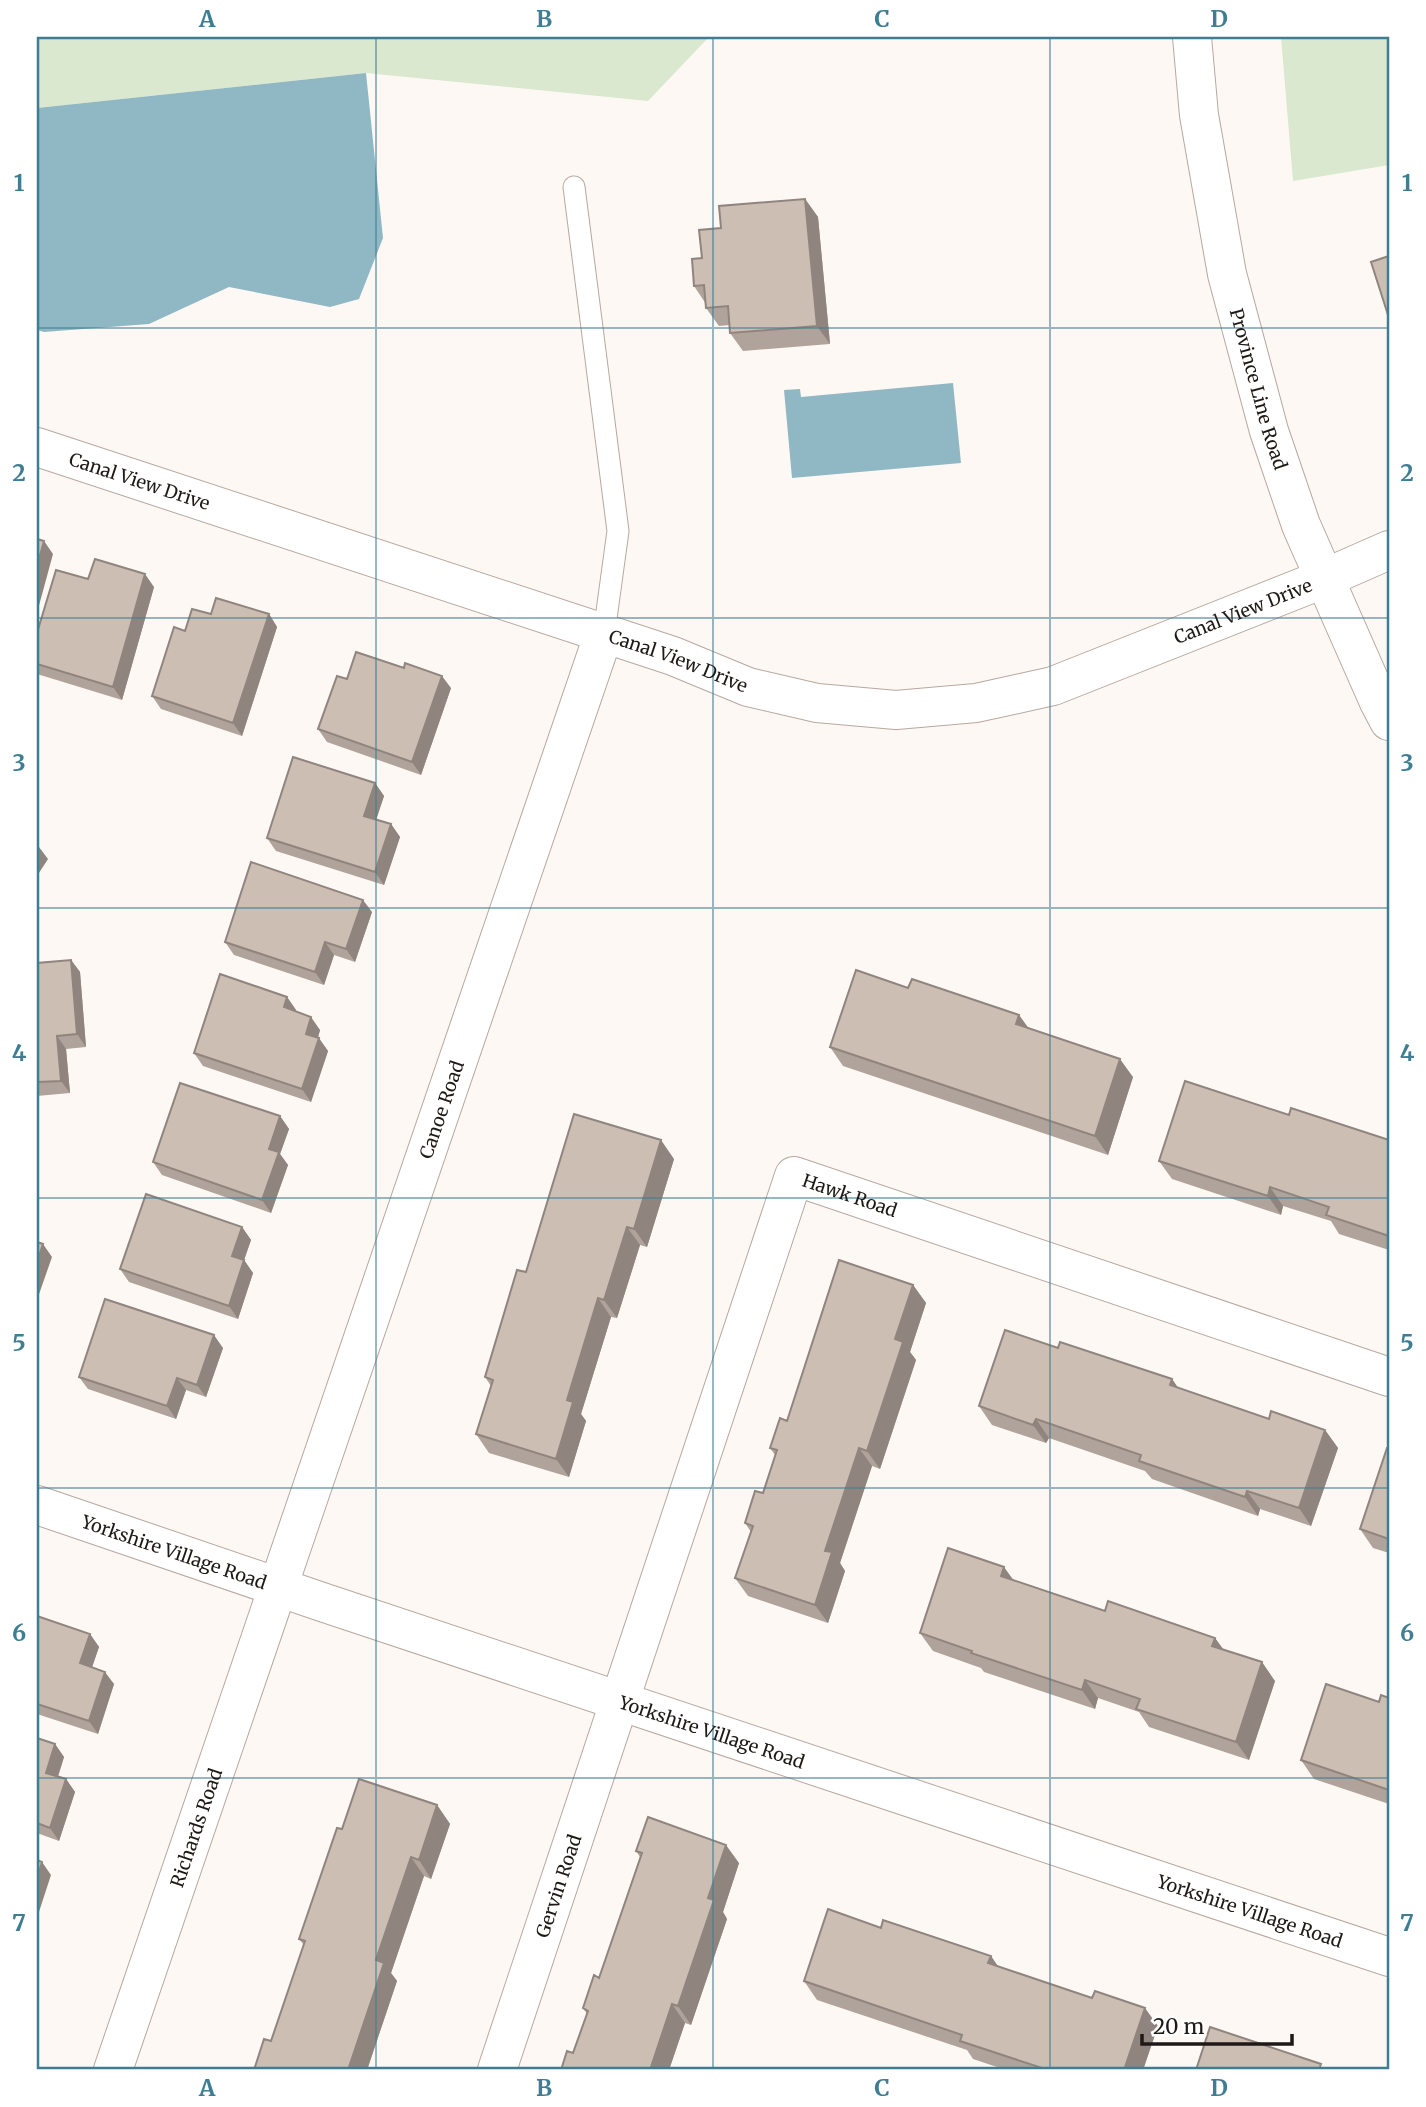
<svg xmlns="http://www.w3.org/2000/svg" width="1426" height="2107" font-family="Merriweather,serif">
<rect width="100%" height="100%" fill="#fef8f4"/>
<!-- green -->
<path fill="#d9e8ce" d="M 37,37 L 709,37 L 648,101 L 366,73 L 37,108 Z
M 1281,37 L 1389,37 L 1389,165 L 1293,181 Z"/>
<!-- water -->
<path fill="#90b7c4" d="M 366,73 L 383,238 L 359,299 L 330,307 L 229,287 L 149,324 L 44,332 L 37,330 L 37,108 Z
M 953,383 L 961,463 L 792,478 L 784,390 L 800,389 L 801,397 Z"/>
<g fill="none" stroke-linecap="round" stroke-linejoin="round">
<!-- lane casing -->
<g stroke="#b7a89f" stroke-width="23">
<path id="lane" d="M 574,187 L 618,531 L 604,633"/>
</g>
<!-- street casing -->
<g stroke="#b7a89f" stroke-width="40">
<g id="street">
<path id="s1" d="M 37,447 L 673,656 L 748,687 L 817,703 L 896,710 L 976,703 L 1053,686 L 1323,579 L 1389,550"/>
<path id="s2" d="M 37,1505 L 325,1603 L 1389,1957"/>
<path id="s3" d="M 113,2070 L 604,633"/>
<path id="s4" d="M 497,2070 L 794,1176 L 1389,1377"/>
</g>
</g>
<!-- primary casing -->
<g stroke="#b7a89f" stroke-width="40">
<g id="primary">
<path id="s5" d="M 1192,37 L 1199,115 L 1227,274 L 1269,431 L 1301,525 L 1379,702 L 1389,721"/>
</g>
</g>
<!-- lane -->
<use href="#lane" stroke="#fff" stroke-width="21"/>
<!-- street -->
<use href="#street" stroke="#fff" stroke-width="38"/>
<!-- primary -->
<use href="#primary" stroke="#fff" stroke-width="38"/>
</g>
<!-- wall -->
<path fill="#b0a39b" d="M 805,199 L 818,217 L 830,344 L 743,351 L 730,333 L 730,325 L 719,326 L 706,308 L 706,304 L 694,286 L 702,258 L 721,228 Z
M 88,579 L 154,587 L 122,700 L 37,674 L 37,633 Z
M 211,614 L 269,614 L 277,627 L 242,736 L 161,709 L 152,696 L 185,631 Z
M 404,668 L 451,688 L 421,775 L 327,742 L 318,729 L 347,679 Z
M 375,783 L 384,796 L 376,820 L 391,824 L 400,837 L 384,885 L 276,851 L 267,838 Z
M 372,912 L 355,962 L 334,955 L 324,985 L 234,955 L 225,942 Z
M 71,960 L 80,972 L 86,1047 L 66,1049 L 70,1093 L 37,1096 L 37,963 Z
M 908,988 L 1019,1015 L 1028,1028 L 1133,1077 L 1108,1155 L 843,1066 L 830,1047 Z
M 287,997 L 296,1010 L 295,1011 L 320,1030 L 318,1038 L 328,1051 L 311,1102 L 203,1066 L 194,1053 Z
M 1289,1115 L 1389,1140 L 1389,1250 L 1339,1234 L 1331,1221 L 1283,1206 L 1281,1215 L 1172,1179 L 1159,1161 Z
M 280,1116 L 289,1129 L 280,1154 L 288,1165 L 271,1213 L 162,1175 L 153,1162 Z
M 674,1159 L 647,1247 L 640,1245 L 617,1318 L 611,1317 L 581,1414 L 586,1421 L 569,1477 L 489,1453 L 476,1434 L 491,1386 L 485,1377 L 526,1272 Z
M 242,1227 L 251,1240 L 244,1260 L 253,1273 L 238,1319 L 129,1282 L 120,1269 Z
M 913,1285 L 926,1303 L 910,1352 L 916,1360 L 880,1469 L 872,1466 L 840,1563 L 845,1571 L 828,1623 L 748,1596 L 735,1578 L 751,1532 L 745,1523 L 763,1493 L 775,1455 L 770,1448 L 787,1421 Z
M 223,1348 L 206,1397 L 186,1390 L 176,1419 L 88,1389 L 79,1377 Z
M 1058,1348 L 1172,1379 L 1178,1388 L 1269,1419 L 1325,1430 L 1338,1448 L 1311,1526 L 1260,1509 L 1258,1516 L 1152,1479 L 1145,1471 L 1049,1438 L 1046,1443 L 992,1425 L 979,1406 Z
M 1389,1448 L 1389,1553 L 1373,1548 L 1360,1529 Z
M 1013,1580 L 1105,1611 L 1215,1638 L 1223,1649 L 1275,1681 L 1249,1760 L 1149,1727 L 1139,1712 L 1098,1698 L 1095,1709 L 984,1672 L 981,1668 L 933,1651 L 920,1633 Z
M 37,1616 L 90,1634 L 99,1647 L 92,1667 L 114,1684 L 98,1734 L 37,1714 Z
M 1389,1698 L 1389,1804 L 1314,1779 L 1301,1760 L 1379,1702 Z
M 37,1738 L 55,1744 L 64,1757 L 58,1777 L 66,1779 L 75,1792 L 59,1841 L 37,1833 Z
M 437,1805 L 450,1824 L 431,1879 L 424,1876 L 391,1973 L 397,1981 L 367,2070 L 254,2070 L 271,2041 L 304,1945 L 299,1939 Z
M 636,1851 L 739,1863 L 723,1912 L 727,1919 L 691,2025 L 685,2023 L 669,2070 L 561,2070 L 573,2053 L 587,2014 L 583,2008 L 599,1978 L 640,1857 Z
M 881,1928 L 991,1956 L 998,1966 L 1158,2026 L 1143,2070 L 1006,2070 L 973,2059 L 967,2050 L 817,2000 L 804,1981 Z"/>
<!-- shaded-wall -->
<path fill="#90857e" d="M 805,199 L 818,217 L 830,344 L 817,326 Z
M 44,541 L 53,554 L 37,613 L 37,566 Z
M 145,574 L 154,587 L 122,700 L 113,687 Z
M 269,614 L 277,627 L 242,736 L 233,723 Z
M 442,676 L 451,688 L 421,775 L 412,762 Z
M 375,783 L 384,796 L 373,829 L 364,816 Z
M 391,824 L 400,837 L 384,885 L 375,872 Z
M 39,847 L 48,859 L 37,876 L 37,849 Z
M 363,900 L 372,912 L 355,962 L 346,949 Z
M 325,942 L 334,955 L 324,985 L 315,972 Z
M 71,960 L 80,972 L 86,1047 L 77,1034 Z
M 287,997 L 296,1010 L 293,1020 L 284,1007 Z
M 1019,1015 L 1032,1033 L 1016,1024 Z
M 311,1017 L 320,1030 L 315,1047 L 306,1034 Z
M 57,1036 L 66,1049 L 70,1093 L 61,1081 Z
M 319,1038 L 328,1051 L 311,1102 L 302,1089 Z
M 1120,1059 L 1133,1077 L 1108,1155 L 1095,1136 Z
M 280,1116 L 289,1129 L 280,1154 L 288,1165 L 271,1213 L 262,1200 L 269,1149 Z
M 661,1140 L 674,1159 L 647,1247 L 634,1229 Z
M 1270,1187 L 1283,1206 L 1281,1215 L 1268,1196 Z
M 242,1227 L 251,1240 L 244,1260 L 253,1273 L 238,1319 L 229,1306 L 232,1256 Z
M 627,1227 L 640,1245 L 617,1318 L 604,1300 Z
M 43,1244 L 52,1257 L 37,1300 L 37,1262 Z
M 913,1285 L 926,1303 L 910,1352 L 916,1360 L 880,1469 L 867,1451 L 895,1339 Z
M 598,1298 L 611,1317 L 581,1414 L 586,1421 L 569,1477 L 556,1459 L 567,1400 Z
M 214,1335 L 223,1348 L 206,1397 L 197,1385 Z
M 177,1378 L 186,1390 L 176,1419 L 167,1406 Z
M 1172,1379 L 1185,1398 L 1170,1385 Z
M 1036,1419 L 1049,1438 L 1046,1443 L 1033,1425 Z
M 1325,1430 L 1338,1448 L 1311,1526 L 1299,1508 Z
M 859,1448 L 872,1466 L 840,1563 L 845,1571 L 828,1623 L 815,1605 L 825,1551 Z
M 1247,1491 L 1260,1509 L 1258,1516 L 1245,1497 Z
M 1004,1567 L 1017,1585 L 1001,1576 Z
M 90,1634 L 99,1647 L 89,1676 L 80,1663 Z
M 1215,1638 L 1228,1656 L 1212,1646 Z
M 1262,1662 L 1275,1681 L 1249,1760 L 1236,1742 Z
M 105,1672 L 114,1684 L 98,1734 L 89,1721 Z
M 1085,1680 L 1098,1698 L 1095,1709 L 1082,1690 Z
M 55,1744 L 64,1757 L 55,1785 L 46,1773 Z
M 66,1779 L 75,1792 L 59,1841 L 50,1828 Z
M 437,1805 L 450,1824 L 431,1879 L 419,1860 Z
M 726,1845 L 739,1863 L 723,1912 L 727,1919 L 691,2025 L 678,2006 L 708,1898 Z
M 411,1857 L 424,1876 L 391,1973 L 397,1981 L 367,2070 L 348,2070 L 376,1960 Z
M 42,1862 L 51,1875 L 37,1918 L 37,1879 Z
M 991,1956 L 1003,1975 L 988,1963 Z
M 672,2004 L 685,2023 L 669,2070 L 650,2070 Z
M 1145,2008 L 1158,2026 L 1143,2070 L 1124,2070 Z"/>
<!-- building -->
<path fill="#cdbeb4" stroke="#90857e" stroke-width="2" d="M 805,199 L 817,326 L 730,333 L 728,306 L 706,308 L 704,285 L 694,286 L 692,259 L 702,258 L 699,230 L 721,228 L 719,206 Z
M 1389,256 L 1389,318 L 1371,262 Z
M 37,539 L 44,541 L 37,566 Z
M 95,559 L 145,574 L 113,687 L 37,664 L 37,633 L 56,570 L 88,579 Z
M 216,598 L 269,614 L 233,723 L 152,696 L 174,627 L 185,631 L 192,609 L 211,614 Z
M 356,652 L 404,668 L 405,663 L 442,676 L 412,762 L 318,729 L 337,676 L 347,679 Z
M 293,757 L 375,783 L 364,816 L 391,824 L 375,872 L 267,838 Z
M 251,862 L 363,900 L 346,949 L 325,942 L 315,972 L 225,942 Z
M 71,960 L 77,1034 L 57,1036 L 61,1081 L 37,1082 L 37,963 Z
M 856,970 L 908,988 L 912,979 L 1019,1015 L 1016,1024 L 1120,1059 L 1095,1136 L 830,1047 Z
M 220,974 L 287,997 L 284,1007 L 311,1017 L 306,1034 L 319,1038 L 302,1089 L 194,1053 Z
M 1185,1081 L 1289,1115 L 1291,1108 L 1389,1140 L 1389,1236 L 1326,1215 L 1329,1207 L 1270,1187 L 1268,1196 L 1159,1161 Z
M 180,1083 L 280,1116 L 269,1149 L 279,1152 L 262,1200 L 153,1162 Z
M 574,1114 L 661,1140 L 634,1229 L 627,1227 L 604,1300 L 598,1298 L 567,1400 L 573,1402 L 556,1459 L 476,1434 L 493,1380 L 485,1377 L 517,1270 L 526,1272 Z
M 146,1194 L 242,1227 L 232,1256 L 244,1260 L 229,1306 L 120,1269 Z
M 37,1242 L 43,1244 L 37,1262 Z
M 839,1260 L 913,1285 L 895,1339 L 903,1342 L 867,1451 L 859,1448 L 825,1551 L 832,1552 L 815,1605 L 735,1578 L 753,1526 L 745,1523 L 755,1491 L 763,1493 L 777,1450 L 770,1448 L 780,1418 L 787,1421 Z
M 105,1299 L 214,1335 L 197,1385 L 177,1378 L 167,1406 L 79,1377 Z
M 1005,1330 L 1058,1348 L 1060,1342 L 1172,1379 L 1170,1385 L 1269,1419 L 1271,1411 L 1325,1430 L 1299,1508 L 1247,1491 L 1245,1497 L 1139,1461 L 1141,1455 L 1036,1419 L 1033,1425 L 979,1406 Z
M 1387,1448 L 1389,1448 L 1389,1539 L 1360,1529 Z
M 948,1548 L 1004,1567 L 1001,1576 L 1105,1611 L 1108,1601 L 1215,1638 L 1212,1646 L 1262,1662 L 1236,1742 L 1136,1709 L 1140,1699 L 1085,1680 L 1082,1690 L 971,1653 L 972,1651 L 920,1633 Z
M 37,1616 L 90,1634 L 80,1663 L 105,1672 L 89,1721 L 37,1704 Z
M 1326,1684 L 1379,1702 L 1381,1695 L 1389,1698 L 1389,1790 L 1301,1760 Z
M 37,1738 L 55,1744 L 46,1773 L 66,1779 L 50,1828 L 37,1823 Z
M 359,1779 L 437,1805 L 419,1860 L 411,1857 L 376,1960 L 384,1963 L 348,2070 L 340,2069 L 339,2070 L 254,2070 L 264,2039 L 271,2041 L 305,1941 L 299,1939 L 337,1828 L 342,1829 Z
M 648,1817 L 726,1845 L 708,1898 L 714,1900 L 678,2006 L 672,2004 L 650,2070 L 561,2070 L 567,2051 L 573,2053 L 588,2011 L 583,2008 L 594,1975 L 599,1978 L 642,1853 L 636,1851 Z
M 37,1860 L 42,1862 L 37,1879 Z
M 828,1909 L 881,1928 L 883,1920 L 991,1956 L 988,1963 L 1092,1998 L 1095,1991 L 1145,2008 L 1124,2070 L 1048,2070 L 960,2041 L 962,2035 L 804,1981 Z
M 1210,2027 L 1321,2064 L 1319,2070 L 1196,2070 Z"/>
<!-- grid -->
<path fill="none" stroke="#3f7e92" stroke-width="2" stroke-opacity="0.55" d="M 376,37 L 376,2070M 713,37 L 713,2070M 1050,37 L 1050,2070M 37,328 L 1389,328M 37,618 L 1389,618M 37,908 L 1389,908M 37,1198 L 1389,1198M 37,1488 L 1389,1488M 37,1778 L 1389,1778"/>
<g text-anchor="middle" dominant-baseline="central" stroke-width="7" stroke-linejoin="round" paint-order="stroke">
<!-- street labels -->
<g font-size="18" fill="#1e1916" stroke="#fff">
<text stroke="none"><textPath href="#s5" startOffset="359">Province Line Road</textPath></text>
<text stroke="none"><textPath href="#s1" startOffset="108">Canal View Drive</textPath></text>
<text stroke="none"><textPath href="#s1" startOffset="1264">Canal View Drive</textPath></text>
<text stroke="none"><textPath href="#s1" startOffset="676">Canal View Drive</textPath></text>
<text stroke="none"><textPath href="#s3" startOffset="1015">Canoe Road</textPath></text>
<text stroke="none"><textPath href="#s4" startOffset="1001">Hawk Road</textPath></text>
<text stroke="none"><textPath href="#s2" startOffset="145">Yorkshire Village Road</textPath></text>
<text stroke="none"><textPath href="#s2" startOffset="712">Yorkshire Village Road</textPath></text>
<text stroke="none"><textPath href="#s3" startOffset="256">Richards Road</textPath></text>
<text stroke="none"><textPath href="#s4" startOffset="194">Gervin Road</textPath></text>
<text stroke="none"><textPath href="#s2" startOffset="1279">Yorkshire Village Road</textPath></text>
</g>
</g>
<!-- border -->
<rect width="1426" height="2107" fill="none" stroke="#ffffff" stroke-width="77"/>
<!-- scale -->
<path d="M1142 2034v10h150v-10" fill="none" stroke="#1e1916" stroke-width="3.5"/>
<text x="1153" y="2034" font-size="21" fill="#1e1916" stroke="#ffffff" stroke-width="5" paint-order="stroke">20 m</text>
<rect x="38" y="38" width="1350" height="2030" fill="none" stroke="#3f7e92" stroke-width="2.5"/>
<g font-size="23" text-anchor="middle" font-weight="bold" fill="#3f7e92">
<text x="207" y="27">A</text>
<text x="544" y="27">B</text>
<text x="882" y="27">C</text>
<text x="1219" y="27">D</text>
<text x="19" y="191">1</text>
<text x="1407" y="191">1</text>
<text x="19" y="481">2</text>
<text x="1407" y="481">2</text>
<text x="19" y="771">3</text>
<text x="1407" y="771">3</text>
<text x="19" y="1061">4</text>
<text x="1407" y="1061">4</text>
<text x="19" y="1351">5</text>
<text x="1407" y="1351">5</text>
<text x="19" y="1641">6</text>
<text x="1407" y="1641">6</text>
<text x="19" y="1931">7</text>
<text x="1407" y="1931">7</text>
<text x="207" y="2096">A</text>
<text x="544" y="2096">B</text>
<text x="882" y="2096">C</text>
<text x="1219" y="2096">D</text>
</g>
</svg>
